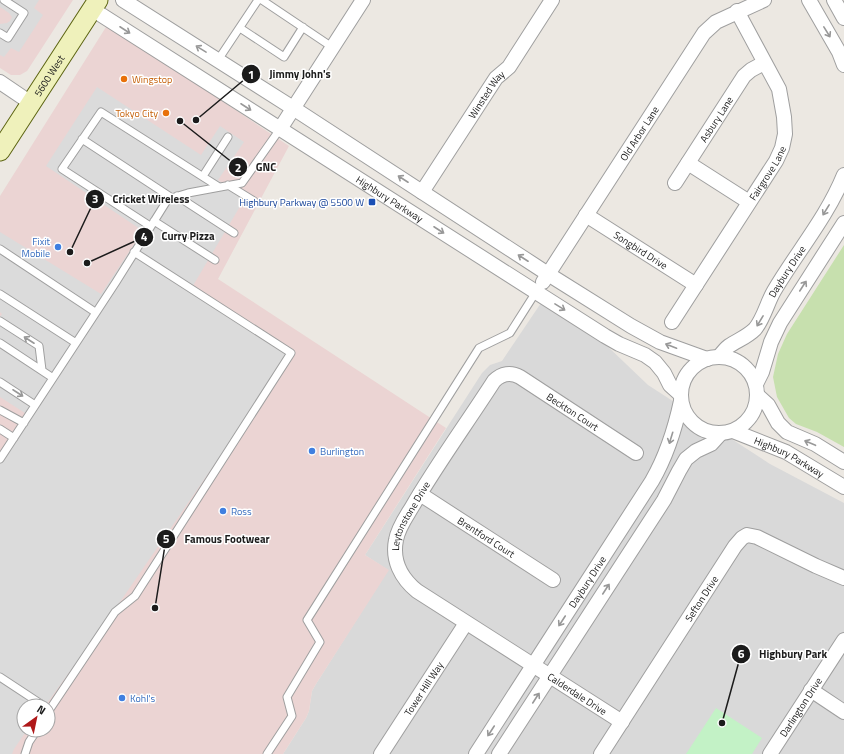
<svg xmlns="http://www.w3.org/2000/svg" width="844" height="754" font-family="'Titillium Web',sans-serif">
<rect width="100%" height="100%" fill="#ece8e2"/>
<!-- residential -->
<path fill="#d9d9d9" d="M 541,303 L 603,342 L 648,385 L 770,464 L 844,503 L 844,754 L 283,754 L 306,718 L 309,711 L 312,691 L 316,684 L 388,570 L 365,555 L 482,373 L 490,365 L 502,361 Z"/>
<!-- commercial -->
<path fill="#ebd4d3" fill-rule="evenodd" d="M 0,0 L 73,0 L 29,68 L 27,71 L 20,75 L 11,75 L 0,68 Z
M 106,27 L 126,36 L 289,146 L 218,279 L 446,428 L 365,555 L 389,570 L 316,684 L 312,691 L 309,711 L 306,718 L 283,754 L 0,754 L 0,196 ZM 24,706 L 48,706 L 48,730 L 24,730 Z"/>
<!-- grass -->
<path fill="#c7e0ae" d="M 844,245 L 844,447 L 817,432 L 796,424 L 789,418 L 777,397 L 773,377 L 778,354 L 787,334 Z"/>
<!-- park -->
<path fill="#c3f2c6" d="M 716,708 L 762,738 L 752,754 L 686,754 Z"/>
<!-- parking -->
<path fill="#dbdbdb" d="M 0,0 L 39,0 L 34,8 L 43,15 L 19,52 L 11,48 L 4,57 L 0,55 L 0,24 L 7,23 L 10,21 L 12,17 L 9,13 L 0,7 Z
M 97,87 L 201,155 L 220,126 L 244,142 L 218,180 L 245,198 L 191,289 L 291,353 L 122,599 L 45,706 L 24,706 L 24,730 L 27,730 L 14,749 L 12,754 L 0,754 L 0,451 L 4,453 L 28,415 L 0,397 L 0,317 L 2,314 L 0,312 L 0,232 L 101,294 L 143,231 L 46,166 Z"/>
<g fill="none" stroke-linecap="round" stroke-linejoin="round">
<!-- lane casing -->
<g stroke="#9f9f9f" stroke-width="9">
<path id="lane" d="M 262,0 L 332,47
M 240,28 L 284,57 L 303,27
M 0,33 L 8,38 L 24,13 L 4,0
M 218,60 L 258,0
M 82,139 L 172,198
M 203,176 L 228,137
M 228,185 L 254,201
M 177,196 L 234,233
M 154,221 L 215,260
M 150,226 L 62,169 L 101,112 L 219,187
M 0,249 L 95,312
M 0,294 L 76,343
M 0,321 L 39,346 L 42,370
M 0,343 L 53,378
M 0,382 L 35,405
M 0,410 L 24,423
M 0,429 L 14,438
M 0,459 L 116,282 L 168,199 L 188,193 L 242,183 L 280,129
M 0,677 L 44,706
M 48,712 L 115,612 L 135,596 L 291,353 L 134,252
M 25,754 L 29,742 L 37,730
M 267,754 L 292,716 L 287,697 L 320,642 L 307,620 L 479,348 L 510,333 L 536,292"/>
</g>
<!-- street casing -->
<g stroke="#9f9f9f" stroke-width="16">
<g id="street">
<path d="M 123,0 L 293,108 L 548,274 L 631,326 L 660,342 L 707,359"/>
<path d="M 809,0 L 839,52 L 844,65"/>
<path d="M 834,0 L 844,18"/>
<path id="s1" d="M 92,9 L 605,336 L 619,344 L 645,355 L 655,362 L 664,373 L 670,385 L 680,394"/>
<path d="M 0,82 L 31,103"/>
<path d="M 280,129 L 363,0"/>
<path d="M 688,163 L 749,202"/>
<path id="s2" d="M 675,183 L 744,76 L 751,70 L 764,63"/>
<path id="s3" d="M 422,192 L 496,78 L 509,67 L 552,0"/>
<path id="s4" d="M 586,215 L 696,285"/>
<path id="s5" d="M 543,282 L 704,33 L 716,22 L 764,0"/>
<path id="s6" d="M 672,322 L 776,161 L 782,148 L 785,134 L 784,117 L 779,89 L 737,11"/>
<circle cx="719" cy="395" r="38"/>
<path id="s7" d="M 719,357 C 722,353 725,349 729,346 C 738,340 747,337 755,329 C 764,318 767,303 774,291 C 797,252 827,217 844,175"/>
<path d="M 756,384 L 762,372 L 771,342 L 780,323 L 844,223"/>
<path d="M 757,395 L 768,405 L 778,423 L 787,432 L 815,444 L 844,462"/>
<path id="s8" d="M 733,431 L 786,452 L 844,487"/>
<path id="s9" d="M 420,494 L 553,580"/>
<path d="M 811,690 L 844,712"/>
<path id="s10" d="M 622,722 L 417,591 C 401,578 392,560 396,540 C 398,528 406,517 412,507 C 437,464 467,423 494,381 C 502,373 511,372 520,377 L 636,453"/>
<path id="s11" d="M 381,754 L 466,623"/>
<path id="s12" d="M 476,754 L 652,481 C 667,455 675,429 681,401"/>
<path d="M 499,754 L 664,500 L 679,471 L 686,459 L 696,451 L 711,444 L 721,433"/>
<path id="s13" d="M 601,754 L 735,546 L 742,538 L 747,535 L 757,537 L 816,566 L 844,578"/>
<path id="s14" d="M 770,754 L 844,640"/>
</g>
</g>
<!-- secondary casing -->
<g stroke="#5c6411" stroke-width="21">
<g id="secondary">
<path id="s15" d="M 0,151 L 98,0"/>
</g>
</g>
<!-- lane -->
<use href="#lane" stroke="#fff" stroke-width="7"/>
<!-- street -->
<use href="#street" stroke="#fff" stroke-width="14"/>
<!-- secondary -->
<use href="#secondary" stroke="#eff1bb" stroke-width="19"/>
</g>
<!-- one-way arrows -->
<defs><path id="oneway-shaft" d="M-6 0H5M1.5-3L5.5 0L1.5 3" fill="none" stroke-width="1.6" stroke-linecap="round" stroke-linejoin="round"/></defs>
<g stroke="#989898">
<use href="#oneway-shaft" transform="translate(125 30) rotate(33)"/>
<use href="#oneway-shaft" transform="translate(827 32) rotate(58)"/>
<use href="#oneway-shaft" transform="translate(201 49) rotate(-148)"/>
<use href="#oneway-shaft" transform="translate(246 107) rotate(33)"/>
<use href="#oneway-shaft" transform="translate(403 179) rotate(-147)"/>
<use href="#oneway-shaft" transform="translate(826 210) rotate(122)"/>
<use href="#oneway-shaft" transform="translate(439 230) rotate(33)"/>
<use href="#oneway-shaft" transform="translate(523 258) rotate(-147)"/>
<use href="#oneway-shaft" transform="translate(803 286) rotate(-57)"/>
<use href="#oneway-shaft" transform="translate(560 307) rotate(32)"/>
<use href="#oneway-shaft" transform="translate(760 321) rotate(121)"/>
<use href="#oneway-shaft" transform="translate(29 340) rotate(-147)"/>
<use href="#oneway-shaft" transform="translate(671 346) rotate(-159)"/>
<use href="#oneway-shaft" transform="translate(18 393) rotate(33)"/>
<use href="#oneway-shaft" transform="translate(671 438) rotate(107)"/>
<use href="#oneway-shaft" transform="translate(810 443) rotate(-157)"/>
<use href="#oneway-shaft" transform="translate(606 589) rotate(-57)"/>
<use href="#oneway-shaft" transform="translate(562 621) rotate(123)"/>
<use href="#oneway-shaft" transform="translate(536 698) rotate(-57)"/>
<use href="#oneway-shaft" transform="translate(491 731) rotate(123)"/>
</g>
<!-- markers -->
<g fill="#e8710a" stroke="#fff" stroke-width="1.5">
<circle cx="124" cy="79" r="4"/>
<circle cx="166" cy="113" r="4"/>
</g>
<rect fill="#1a4fb4" stroke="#fff" stroke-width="1.5" x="368" y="198" width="8" height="8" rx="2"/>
<g fill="#3f7fe0" stroke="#fff" stroke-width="1.5">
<circle cx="58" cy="247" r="4"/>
<circle cx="312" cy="451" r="4"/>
<circle cx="223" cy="511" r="4"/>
<circle cx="122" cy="698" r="4"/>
</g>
<g text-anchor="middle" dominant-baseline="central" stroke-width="3" stroke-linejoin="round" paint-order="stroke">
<!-- street labels -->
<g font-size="10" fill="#1b1b1b" stroke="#fff">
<text stroke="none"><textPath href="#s15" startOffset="90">5600 West</textPath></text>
<text stroke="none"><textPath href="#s3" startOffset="117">Winsted Way</textPath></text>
<text stroke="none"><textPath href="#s2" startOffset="76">Asbury Lane</textPath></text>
<text stroke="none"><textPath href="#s5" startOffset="177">Old Arbor Lane</textPath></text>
<text stroke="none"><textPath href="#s6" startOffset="177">Fairgrove Lane</textPath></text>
<text stroke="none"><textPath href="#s1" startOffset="353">Highbury Parkway</textPath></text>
<text stroke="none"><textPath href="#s4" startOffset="65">Songbird Drive</textPath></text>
<text stroke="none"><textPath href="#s7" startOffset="112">Daybury Drive</textPath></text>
<text stroke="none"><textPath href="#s10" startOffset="580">Beckton Court</textPath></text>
<text stroke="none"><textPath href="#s8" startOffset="62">Highbury Parkway</textPath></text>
<text stroke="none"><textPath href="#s10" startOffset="329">Leytonstone Drive</textPath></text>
<text stroke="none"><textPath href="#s9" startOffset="79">Brentford Court</textPath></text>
<text stroke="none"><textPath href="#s12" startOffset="205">Daybury Drive</textPath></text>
<text stroke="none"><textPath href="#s13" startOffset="185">Sefton Drive</textPath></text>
<text stroke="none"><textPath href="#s11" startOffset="78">Tower Hill Way</textPath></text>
<text transform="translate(577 694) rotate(33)">Calderdale Drive</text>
<text stroke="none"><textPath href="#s14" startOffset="56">Darlington Drive</textPath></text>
</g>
<!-- food labels -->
<g font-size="10" fill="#c56008" stroke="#fff" text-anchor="start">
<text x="132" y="79">Wingstop</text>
<text x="158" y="113" text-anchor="end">Tokyo City</text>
</g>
<!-- transit labels -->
<g font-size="10" fill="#164399" stroke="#fff" text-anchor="end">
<text x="364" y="202">Highbury Parkway @ 5500 W</text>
</g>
<!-- shop labels -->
<g font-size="10" fill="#366cbe" stroke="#fff" text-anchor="start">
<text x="50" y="241" text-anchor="end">Fixit<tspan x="50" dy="12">Mobile</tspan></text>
<text x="320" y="451">Burlington</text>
<text x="231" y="511">Ross</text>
<text x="130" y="698">Kohl's</text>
</g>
</g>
<!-- callouts -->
<path fill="none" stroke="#1b1b1b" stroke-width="1.5" d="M196 120L251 74M180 121L238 167M70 252L95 199M87 263L144 237M155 608L166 539M722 723L741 654"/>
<g fill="#1b1b1b" stroke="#fff" stroke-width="1.5">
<circle cx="196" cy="120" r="4"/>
<circle cx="180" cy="121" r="4"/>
<circle cx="70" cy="252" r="4"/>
<circle cx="87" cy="263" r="4"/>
<circle cx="155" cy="608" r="4"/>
<circle cx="722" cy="723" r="4"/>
<circle cx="251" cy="74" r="10"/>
<circle cx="238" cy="167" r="10"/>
<circle cx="95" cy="199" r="10"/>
<circle cx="144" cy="237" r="10"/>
<circle cx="166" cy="539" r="10"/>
<circle cx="741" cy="654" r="10"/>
</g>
<g font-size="12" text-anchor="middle" font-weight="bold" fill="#fff">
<text x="251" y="79">1</text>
<text x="238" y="172">2</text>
<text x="95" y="203">3</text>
<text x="144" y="241">4</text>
<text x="166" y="543">5</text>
<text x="741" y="658">6</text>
</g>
<g font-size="11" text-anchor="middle" font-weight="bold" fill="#1b1b1b" stroke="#fff" stroke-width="3" stroke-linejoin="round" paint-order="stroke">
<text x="300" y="78">Jimmy John's</text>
<text x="266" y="171">GNC</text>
<text x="151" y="203">Cricket Wireless</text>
<text x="188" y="240">Curry Pizza</text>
<text x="227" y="543">Famous Footwear</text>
<text x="793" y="658">Highbury Park</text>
</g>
<!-- north arrow -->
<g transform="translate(36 718) rotate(33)"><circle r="19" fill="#ffffff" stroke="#a4a4a4"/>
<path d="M0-3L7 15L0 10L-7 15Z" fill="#af1819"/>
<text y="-6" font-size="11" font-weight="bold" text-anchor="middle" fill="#1b1b1b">N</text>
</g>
</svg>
